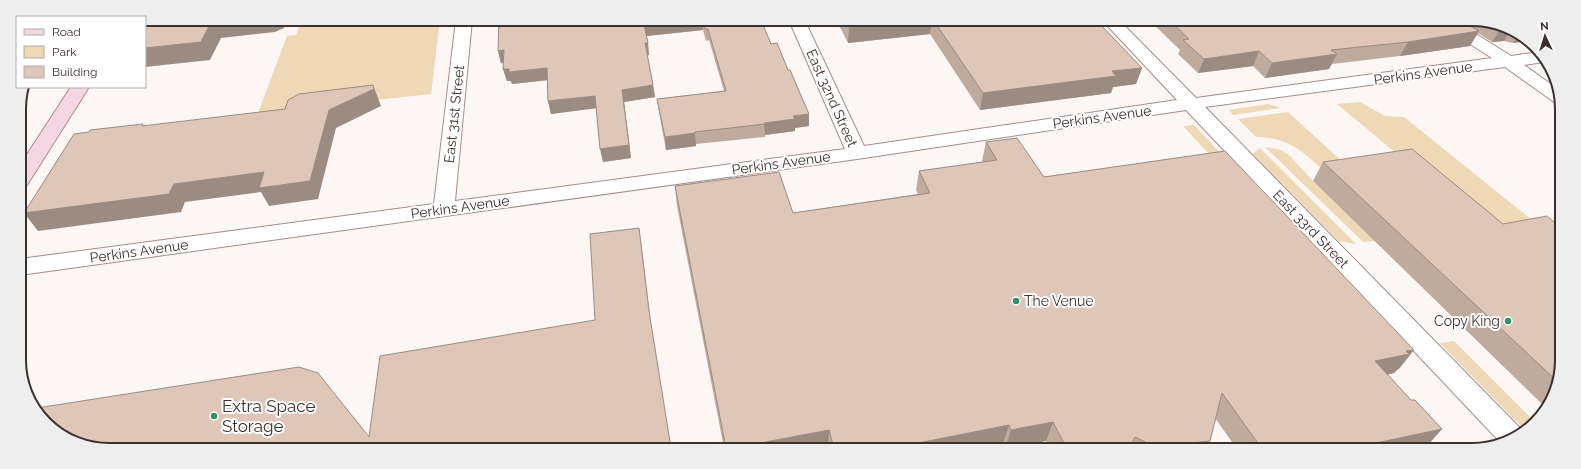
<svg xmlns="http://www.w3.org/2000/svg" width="1581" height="469" font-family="Raleway,sans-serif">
<rect width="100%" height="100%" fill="#fcf6f5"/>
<!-- green -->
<path fill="#eed8b5" d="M 302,19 L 440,20 L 431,94 L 258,113 L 287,36 L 296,35 Z
M 1360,102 L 1385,116 L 1404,117 L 1532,220 L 1482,228 L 1408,163 L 1337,104 Z
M 1268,104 L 1281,108 L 1233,115 L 1229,110 Z
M 1288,112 L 1357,175 L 1331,178 C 1308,156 1291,137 1256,137 L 1238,119 Z
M 1194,125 L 1297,235 L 1291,242 L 1183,126 Z
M 1265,147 L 1281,150 L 1289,155 L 1313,181 L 1376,241 L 1363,242 Z
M 1260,148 L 1356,244 L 1339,241 L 1253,154 Z
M 1454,341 L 1535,422 L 1531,428 L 1525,430 L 1440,343 Z"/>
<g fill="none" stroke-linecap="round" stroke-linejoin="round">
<!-- street casing -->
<g stroke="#a78c8a" stroke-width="2">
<path id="street" d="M 456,20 L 472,20 L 455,201 L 845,149 L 789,20 L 805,21 L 864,146 L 1177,100 L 1103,21 L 1120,21 L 1196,98 L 1492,58 L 1443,27 L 1441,24 L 1442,22 L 1457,22 L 1511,56 L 1539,52 L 1544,62 L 1524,65 L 1558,89 L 1560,92 L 1560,103 L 1554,102 L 1505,67 L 1205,107 L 1523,431 L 1499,441 L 1186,110 L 857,159 L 20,275 L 20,259 L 434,204 Z"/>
</g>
<!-- secondary casing -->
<g stroke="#a78c8a" stroke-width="2">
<path id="secondary" d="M 71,87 L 89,87 L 27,185 L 20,186 L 20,165 Z"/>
</g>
<!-- street -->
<use href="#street" fill="#fff" fill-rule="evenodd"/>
<!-- secondary -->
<use href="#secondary" fill="#f4d7e2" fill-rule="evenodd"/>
</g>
<!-- wall -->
<path fill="#bfaa9e" d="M 499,20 L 761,20 L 771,44 L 788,70 L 809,114 L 809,126 L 795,128 L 795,131 L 765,135 L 765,137 L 696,144 L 696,146 L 666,150 L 659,112 L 657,99 L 724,91 L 709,40 L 706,41 L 703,30 L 647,36 L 649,55 L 647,55 L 653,85 L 655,97 L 624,102 L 631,158 L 603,162 L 596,108 L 551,114 L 548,101 L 547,80 L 512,84 L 511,81 L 507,81 L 503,69 L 504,63 L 501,63 L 498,51 Z
M 837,21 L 1097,21 L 1142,68 L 1136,84 L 1113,87 L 1111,93 L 980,110 L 930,34 L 848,43 Z
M 1150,21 L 1495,22 L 1527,41 L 1513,43 L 1504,41 L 1492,42 L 1478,33 L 1470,46 L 1400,56 L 1332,64 L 1329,69 L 1265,78 L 1253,66 L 1198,73 L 1178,54 L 1180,50 Z
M 986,142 L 1044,177 L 1399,369 L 1398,369 L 1394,373 L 1387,375 L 1411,400 L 1442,429 L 1425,448 L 1416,450 L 1237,449 L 1215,418 L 1210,441 L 1205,449 L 1050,449 L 1046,441 L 1006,449 L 1003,444 L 981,449 L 724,448 L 677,206 L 675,186 L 793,213 L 918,194 L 916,190 L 919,171 L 983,162 L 982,161 Z
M 1323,162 L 1503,224 L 1559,383 L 1544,406 L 1313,181 Z"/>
<!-- shaded-wall -->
<path fill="#9b8b81" d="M 222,19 L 287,19 L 284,28 L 275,32 L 221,38 L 210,60 L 145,67 L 145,48 L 212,20 Z
M 684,20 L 702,20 L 703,30 L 646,36 L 644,25 Z
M 909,21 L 932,21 L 930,34 L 848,43 L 849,28 Z
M 1501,28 L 1504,28 L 1510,31 L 1504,41 L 1492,42 Z
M 1479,31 L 1470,46 L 1400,56 L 1408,42 Z
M 1518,35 L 1527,41 L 1513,43 Z
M 645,43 L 648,43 L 649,55 L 646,55 Z
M 504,50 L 507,62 L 501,63 L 498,51 Z
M 1259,51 L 1253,66 L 1198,73 L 1204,59 Z
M 1337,54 L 1329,69 L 1265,78 L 1272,63 Z
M 547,68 L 549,80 L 512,84 L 511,81 L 507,81 L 503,69 Z
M 1142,68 L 1136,84 L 1113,87 L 1111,93 L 980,110 L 983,93 L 1112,71 Z
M 373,85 L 381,106 L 336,128 L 318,199 L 269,206 L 261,192 L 185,202 L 181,212 L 38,231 L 24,213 L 174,184 L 264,172 L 329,110 Z
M 653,85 L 655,97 L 624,102 L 631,158 L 603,162 L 600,149 L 622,90 Z
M 595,96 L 597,108 L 551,114 L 548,101 Z
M 809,114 L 809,126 L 795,128 L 795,131 L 765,135 L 764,123 L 793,116 Z
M 695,133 L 696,146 L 666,150 L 665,137 Z
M 639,228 L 641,241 L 651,324 L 649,311 Z
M 1414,350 L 1399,369 L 1398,369 L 1394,373 L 1361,380 L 1375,361 L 1406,351 Z
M 1053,422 L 1046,441 L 1005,449 L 1011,430 Z
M 1009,425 L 1003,444 L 981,449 L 888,449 Z
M 1442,429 L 1425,448 L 1416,450 L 1343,450 Z
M 829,430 L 828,448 L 734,448 Z"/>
<!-- building -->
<path fill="#dec6b8" stroke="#9b8b81" d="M 145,19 L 222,19 L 212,20 L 201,42 L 145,48 Z
M 499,20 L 684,20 L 644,25 L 648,43 L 645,43 L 653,85 L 622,90 L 629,145 L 600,149 L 595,96 L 548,101 L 547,68 L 509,72 L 509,69 L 503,69 L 504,50 L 498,51 Z
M 703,20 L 761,20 L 771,44 L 777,43 L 788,70 L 790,70 L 809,114 L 793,116 L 795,119 L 764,123 L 765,124 L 695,132 L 695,133 L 665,137 L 657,99 L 726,91 L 708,29 L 705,29 Z
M 845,21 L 909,21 L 849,28 Z
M 934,21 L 1097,21 L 1142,68 L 1112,71 L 1116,76 L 983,93 Z
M 1170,21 L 1463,22 L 1479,31 L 1408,42 L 1331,50 L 1337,54 L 1272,63 L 1259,51 L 1204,59 L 1183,40 L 1189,39 Z
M 1491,22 L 1495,22 L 1504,28 L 1501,28 Z
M 373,85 L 374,89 L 329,110 L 310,181 L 259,188 L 264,172 L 174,184 L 169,194 L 24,213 L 74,134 L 89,132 L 90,130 L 143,124 L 142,126 L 285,109 L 288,100 L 299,94 Z
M 1017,138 L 1044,177 L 1225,151 L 1414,350 L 1406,351 L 1409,354 L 1375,361 L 1411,400 L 1415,400 L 1442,429 L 1343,450 L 1262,449 L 1222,393 L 1210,441 L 1155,447 L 1135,437 L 1129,449 L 1067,449 L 1053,422 L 1011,430 L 1009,425 L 888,449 L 834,448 L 829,430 L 734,448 L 726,448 L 675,186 L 779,172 L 793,213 L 930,193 L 919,171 L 997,160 L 986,142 Z
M 1412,149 L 1503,224 L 1547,216 L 1560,227 L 1559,383 L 1323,162 Z
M 639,228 L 649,311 L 671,448 L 86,447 L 45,423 L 37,408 L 299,367 L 318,373 L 369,437 L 380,356 L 595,320 L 590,234 Z"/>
<!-- markers -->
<g fill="#339067" stroke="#fff" stroke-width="1.5">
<circle cx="1016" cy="301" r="4"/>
<circle cx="1508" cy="321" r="4"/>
<circle cx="214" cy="416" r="4"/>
</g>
<g text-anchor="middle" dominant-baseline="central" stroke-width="4" stroke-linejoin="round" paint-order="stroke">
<!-- street labels -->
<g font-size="14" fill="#3c302f" stroke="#fff">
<text transform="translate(1423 73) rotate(-8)">Perkins Avenue</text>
<text transform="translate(832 98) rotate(66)">East 32nd Street</text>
<text transform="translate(454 114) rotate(-84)">East 31st Street</text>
<text transform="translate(1102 117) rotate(-8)">Perkins Avenue</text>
<text transform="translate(781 163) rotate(-8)">Perkins Avenue</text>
<text transform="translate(460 207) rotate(-8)">Perkins Avenue</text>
<text transform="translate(1311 229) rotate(46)">East 33rd Street</text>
<text transform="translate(139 251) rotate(-8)">Perkins Avenue</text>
</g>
<!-- poi labels -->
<g font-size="14" fill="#3c302f" stroke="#fff" text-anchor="start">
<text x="1024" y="301">The Venue</text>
<text x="1500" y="321" text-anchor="end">Copy King</text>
</g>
<!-- near-poi labels -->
<g font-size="17" fill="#3c302f" stroke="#fff" text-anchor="start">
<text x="222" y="406">Extra Space<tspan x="222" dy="20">Storage</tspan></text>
</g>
</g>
<!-- crop -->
<path d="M0 0H1581V469H0ZM109 26H1472A83 83 0 0 1 1555 109V360A83 83 0 0 1 1472 443H109A83 83 0 0 1 26 360V109A83 83 0 0 1 109 26Z" fill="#efeeee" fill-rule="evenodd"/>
<path fill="none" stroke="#3c302f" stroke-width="2" d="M109 26H1472A83 83 0 0 1 1555 109V360A83 83 0 0 1 1472 443H109A83 83 0 0 1 26 360V109A83 83 0 0 1 109 26Z"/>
<!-- legend -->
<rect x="16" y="16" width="130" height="72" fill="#ffffff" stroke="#b1acac"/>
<rect x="24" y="29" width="20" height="6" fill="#f4d7e2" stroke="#b1acac"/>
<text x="52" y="36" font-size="12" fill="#3c302f">Road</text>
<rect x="24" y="46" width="20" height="12" fill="#eed8b5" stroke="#b1acac"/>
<text x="52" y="56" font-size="12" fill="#3c302f">Park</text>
<rect x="24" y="66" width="20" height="12" fill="#dec6b8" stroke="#b1acac"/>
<text x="52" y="76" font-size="12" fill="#3c302f">Building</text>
<!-- north arrow -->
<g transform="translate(1545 36) rotate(356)" stroke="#ffffff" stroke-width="3" paint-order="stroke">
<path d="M0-3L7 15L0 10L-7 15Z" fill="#3c302f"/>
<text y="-6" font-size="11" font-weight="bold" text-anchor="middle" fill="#3c302f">N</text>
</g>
</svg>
